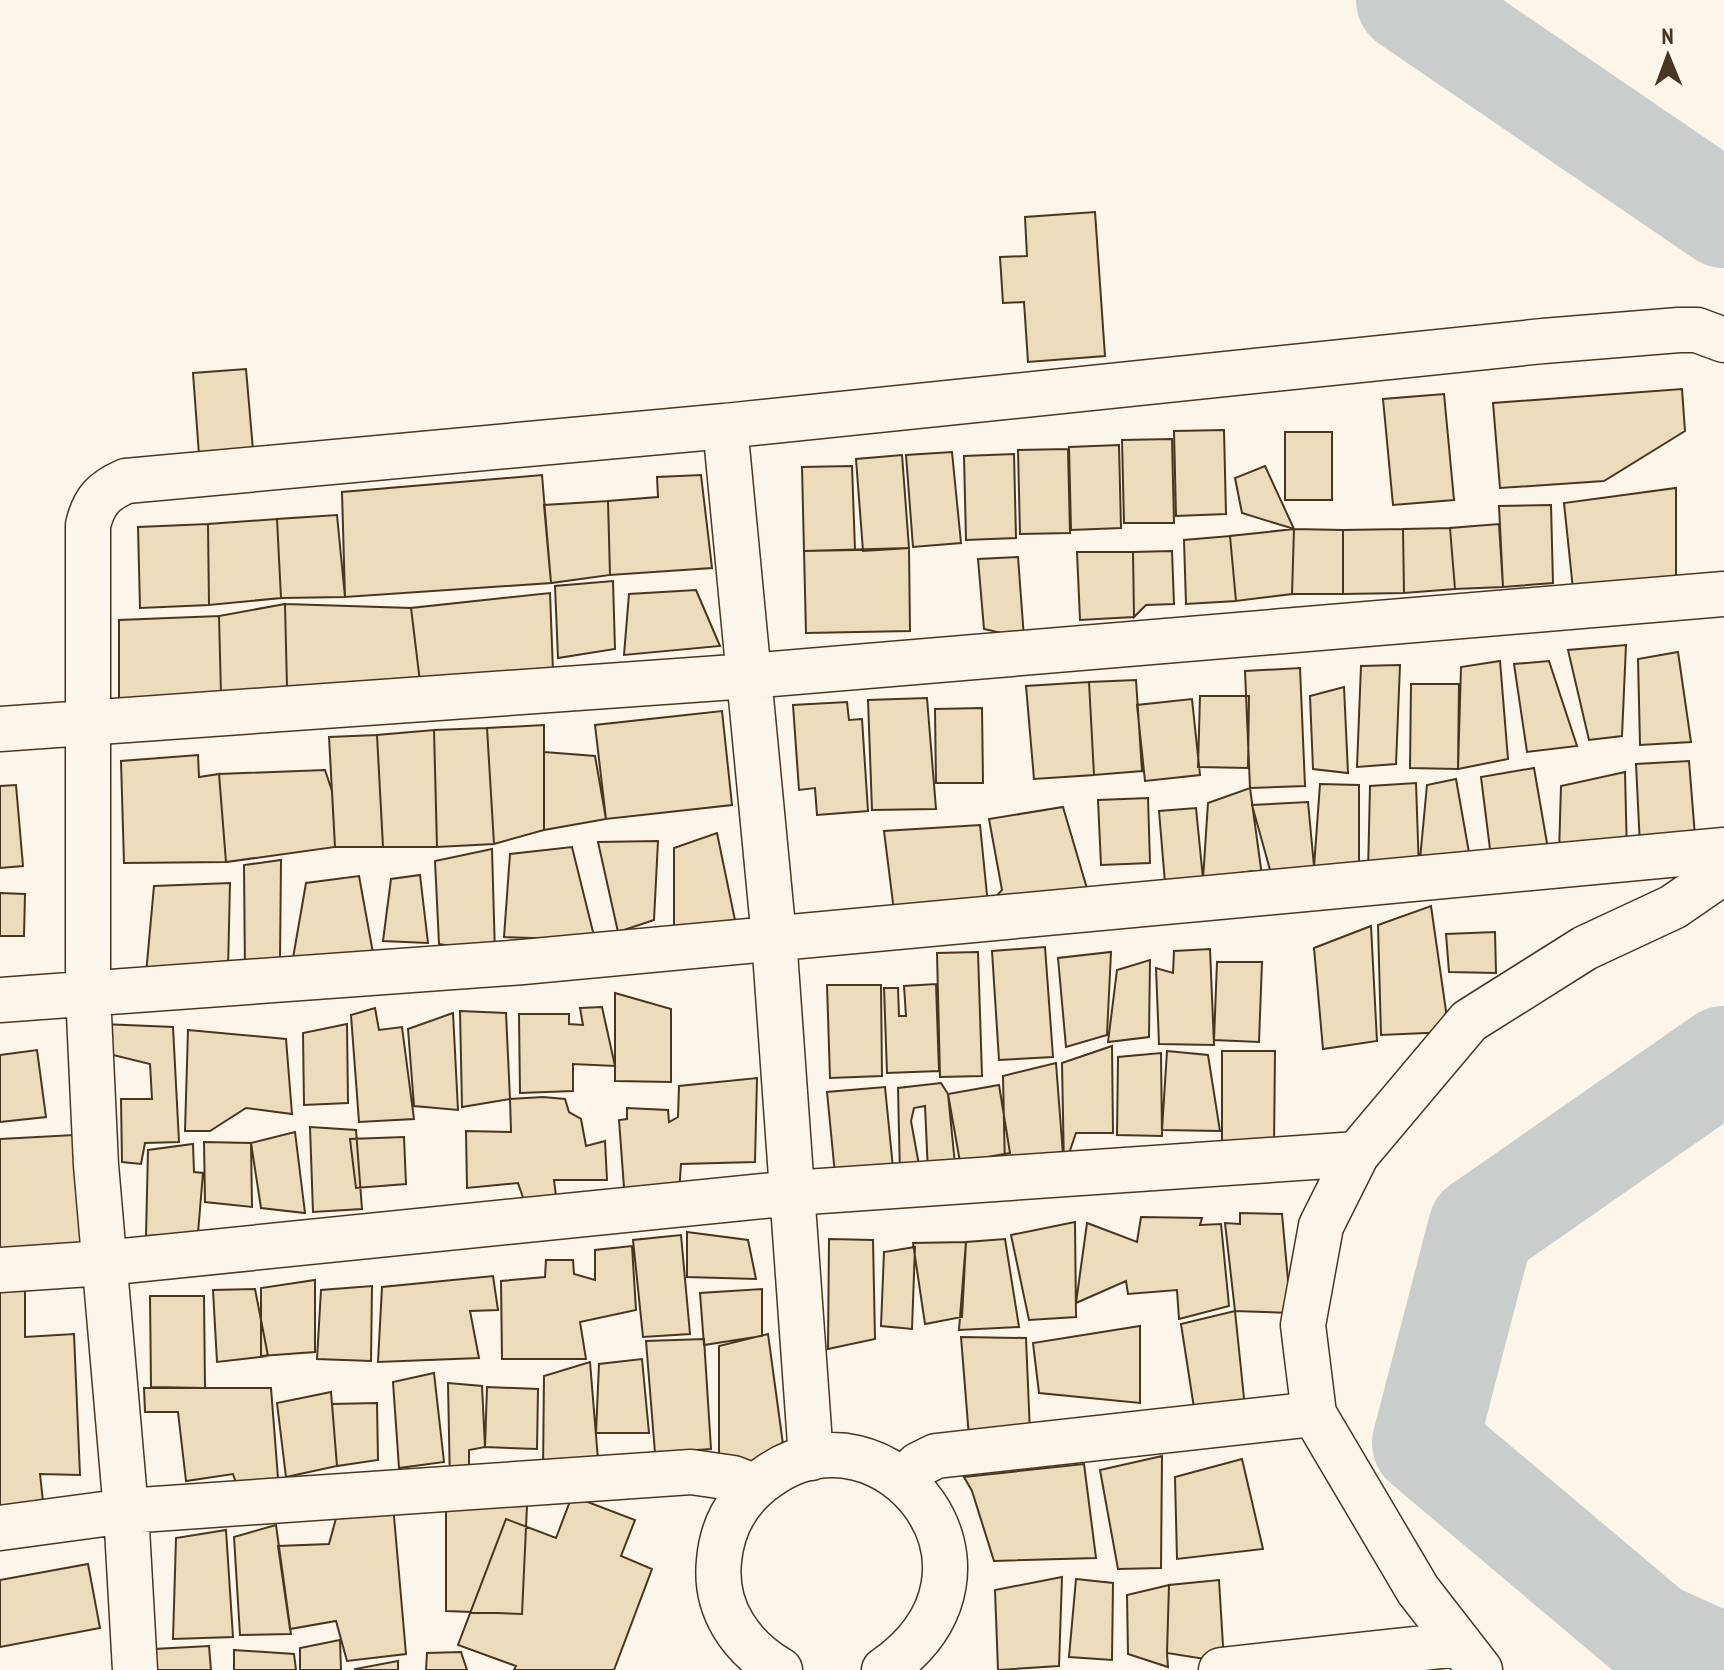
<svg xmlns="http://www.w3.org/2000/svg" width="1724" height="1670" font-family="'PT Sans Narrow',sans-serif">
<rect width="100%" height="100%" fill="#fbf6e9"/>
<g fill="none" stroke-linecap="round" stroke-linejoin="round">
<!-- river -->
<path stroke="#c9cecd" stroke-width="106" d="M 1409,0 L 1724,215
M 1724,1059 L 1481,1228 L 1425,1443 L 1653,1635 L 1724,1667"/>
</g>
<!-- building -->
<path fill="#ecdcbc" stroke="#4a3520" stroke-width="2" d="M 1095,212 L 1105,356 L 1028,362 L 1024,302 L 1003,303 L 1000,257 L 1027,256 L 1025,217 Z
M 246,369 L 253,450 L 199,455 L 193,373 Z
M 1682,389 L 1685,431 L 1604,481 L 1500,488 L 1493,403 Z
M 1444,394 L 1454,500 L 1393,505 L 1383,399 Z
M 1224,430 L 1226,514 L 1176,516 L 1174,431 Z
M 1285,432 L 1332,432 L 1332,500 L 1285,500 Z
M 1172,439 L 1174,523 L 1124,523 L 1122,440 Z
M 1119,445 L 1121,528 L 1071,530 L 1069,447 Z
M 1068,449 L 1070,533 L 1020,534 L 1018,450 Z
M 952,452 L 961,543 L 913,547 L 906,455 Z
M 1014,454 L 1016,538 L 966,540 L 964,456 Z
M 902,455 L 909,548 L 863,551 L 856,459 Z
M 852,466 L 855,550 L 804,551 L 802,467 Z
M 1265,466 L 1294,529 L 1242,513 L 1235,478 Z
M 542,475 L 551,583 L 345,597 L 342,492 Z
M 701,475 L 712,568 L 610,575 L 608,501 L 658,497 L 657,477 Z
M 1676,488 L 1676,579 L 1573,589 L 1564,503 Z
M 608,501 L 610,575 L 551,583 L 544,505 Z
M 1551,505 L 1553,583 L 1503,587 L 1499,506 Z
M 337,515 L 345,597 L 281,598 L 277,519 Z
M 277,519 L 281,598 L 209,605 L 208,524 Z
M 208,524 L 209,605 L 140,608 L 138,527 Z
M 1499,524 L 1503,587 L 1455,589 L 1450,528 Z
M 1450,528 L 1455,589 L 1404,593 L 1403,529 Z
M 1294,529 L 1292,594 L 1236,601 L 1230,536 Z
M 1294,529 L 1343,530 L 1343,594 L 1292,594 Z
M 1403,529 L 1404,593 L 1343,594 L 1343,530 Z
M 1230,536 L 1236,601 L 1186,604 L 1184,540 Z
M 909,548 L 910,631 L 806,633 L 804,551 Z
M 1172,551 L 1174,604 L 1146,605 L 1134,617 L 1133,552 Z
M 1077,552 L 1133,552 L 1134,617 L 1080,620 Z
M 1018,557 L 1024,638 L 984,629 L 978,559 Z
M 613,581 L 615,649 L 558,658 L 555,586 Z
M 696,590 L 720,646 L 624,655 L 629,594 Z
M 550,593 L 553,671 L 420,682 L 411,608 Z
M 285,604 L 287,688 L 221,694 L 219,616 Z
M 285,604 L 411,608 L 420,682 L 287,688 Z
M 219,616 L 221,694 L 119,702 L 119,620 Z
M 1626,645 L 1622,736 L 1589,740 L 1568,650 Z
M 1678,652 L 1691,742 L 1640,745 L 1638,659 Z
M 1500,661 L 1508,759 L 1458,769 L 1461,667 Z
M 1549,661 L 1577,746 L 1527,752 L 1514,664 Z
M 1400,665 L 1396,764 L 1357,767 L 1361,666 Z
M 1300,668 L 1305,786 L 1250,788 L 1245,671 Z
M 1136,680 L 1142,771 L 1094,775 L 1089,682 Z
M 1089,682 L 1094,775 L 1034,779 L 1026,686 Z
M 1411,684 L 1459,684 L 1458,769 L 1410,768 Z
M 1344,687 L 1348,773 L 1313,769 L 1310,696 Z
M 1200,696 L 1249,696 L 1248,768 L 1198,767 Z
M 927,698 L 936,809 L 872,810 L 868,700 Z
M 1192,699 L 1200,775 L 1145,781 L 1137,705 Z
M 847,702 L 849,720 L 862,719 L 868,811 L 817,815 L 815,788 L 799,790 L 793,705 Z
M 982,708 L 983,783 L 936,783 L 935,709 Z
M 722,711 L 732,805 L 606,819 L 595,725 Z
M 544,725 L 544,830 L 494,844 L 487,728 Z
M 487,728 L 494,844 L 437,847 L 434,730 Z
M 434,730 L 437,847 L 383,847 L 377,735 Z
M 377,735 L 383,847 L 335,847 L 329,737 Z
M 544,752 L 595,756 L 606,819 L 544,830 Z
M 198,755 L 199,777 L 219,774 L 226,862 L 124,863 L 121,761 Z
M 1689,761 L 1695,836 L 1640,846 L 1636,764 Z
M 1534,768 L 1548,849 L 1491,857 L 1481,777 Z
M 325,770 L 332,791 L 335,847 L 226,862 L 219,774 Z
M 1625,772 L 1627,855 L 1559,854 L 1561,786 Z
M 1456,779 L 1471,864 L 1419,870 L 1427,785 Z
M 1416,783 L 1419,870 L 1368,873 L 1370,786 Z
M 1320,784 L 1359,785 L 1359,866 L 1314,867 Z
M 16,785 L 23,866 L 0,868 L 0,786 Z
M 1250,788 L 1262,876 L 1252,871 L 1203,879 L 1208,803 Z
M 1148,798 L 1150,863 L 1101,865 L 1098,800 Z
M 1308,802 L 1315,877 L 1272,877 L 1252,805 Z
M 1063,807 L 1088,892 L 988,905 L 1002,890 L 989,819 Z
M 1196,808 L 1203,879 L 1165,883 L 1159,811 Z
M 980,825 L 988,905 L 894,911 L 884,831 Z
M 717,833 L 736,925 L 674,929 L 674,848 Z
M 658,841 L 654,920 L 618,932 L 598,842 Z
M 572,847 L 595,940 L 504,937 L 510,854 Z
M 492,849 L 495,954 L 439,944 L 435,861 Z
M 281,860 L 280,960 L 245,974 L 244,865 Z
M 420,875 L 428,943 L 383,941 L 391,879 Z
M 359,876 L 373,953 L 293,958 L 306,883 Z
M 230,883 L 228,969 L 146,974 L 154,886 Z
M 0,893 L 25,894 L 24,936 L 0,936 Z
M 1431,906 L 1449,1032 L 1381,1035 L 1378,925 Z
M 1371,926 L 1377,1041 L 1323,1049 L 1314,948 Z
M 1495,932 L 1496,973 L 1449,972 L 1446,934 Z
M 1045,947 L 1053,1057 L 999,1060 L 992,951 Z
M 1210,949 L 1214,1045 L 1159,1044 L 1156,968 L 1173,973 L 1174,951 Z
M 978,952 L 982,1076 L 940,1077 L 937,953 Z
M 1111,952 L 1107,1035 L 1066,1047 L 1058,958 Z
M 1150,960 L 1149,1037 L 1108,1042 L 1117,970 Z
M 1217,962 L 1262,962 L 1259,1042 L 1214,1040 Z
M 936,984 L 939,1071 L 887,1073 L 884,988 L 898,988 L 899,1016 L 906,1016 L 904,986 Z
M 827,985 L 881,985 L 882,1076 L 830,1078 Z
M 615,993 L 671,1009 L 671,1082 L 615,1081 Z
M 602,1007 L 615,1066 L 573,1064 L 573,1091 L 520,1093 L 519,1014 L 569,1014 L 569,1024 L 583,1025 L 580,1008 Z
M 375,1008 L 379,1030 L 402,1027 L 414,1119 L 359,1122 L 351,1015 Z
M 460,1011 L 506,1013 L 510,1099 L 462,1107 Z
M 453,1013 L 458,1110 L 414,1106 L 408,1029 Z
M 102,1024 L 173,1027 L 179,1142 L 145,1143 L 141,1164 L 122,1162 L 121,1099 L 152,1099 L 150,1064 L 113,1055 Z
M 347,1024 L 348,1103 L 304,1105 L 303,1033 Z
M 188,1030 L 286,1039 L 292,1114 L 246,1108 L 210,1131 L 185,1131 Z
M 1112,1046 L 1113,1133 L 1076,1133 L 1064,1168 L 1062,1063 Z
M 37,1050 L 46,1117 L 0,1122 L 0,1055 Z
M 1167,1051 L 1208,1055 L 1220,1131 L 1162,1130 Z
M 1222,1051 L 1275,1051 L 1274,1147 L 1222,1147 Z
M 1161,1053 L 1162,1136 L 1117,1135 L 1118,1057 Z
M 1056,1063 L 1064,1168 L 1005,1170 L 1003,1076 Z
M 757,1078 L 755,1162 L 681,1164 L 679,1193 L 625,1201 L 619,1120 L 627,1119 L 627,1108 L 668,1110 L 669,1122 L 678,1117 L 679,1086 Z
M 941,1083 L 948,1094 L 955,1164 L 928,1172 L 925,1106 L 914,1108 L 911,1121 L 919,1165 L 900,1175 L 898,1088 Z
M 999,1085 L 1010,1153 L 960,1162 L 948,1094 Z
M 885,1087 L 893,1168 L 835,1174 L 827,1092 Z
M 543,1097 L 565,1099 L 569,1112 L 581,1119 L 586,1146 L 605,1141 L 607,1180 L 554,1180 L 558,1212 L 529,1215 L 518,1183 L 467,1188 L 466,1131 L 511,1132 L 510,1099 Z
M 310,1127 L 356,1130 L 362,1209 L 313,1212 Z
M 295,1132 L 305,1213 L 261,1208 L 251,1143 Z
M 74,1135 L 81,1253 L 0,1258 L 0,1139 Z
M 404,1137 L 406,1184 L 356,1188 L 350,1139 Z
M 204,1142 L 251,1143 L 252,1207 L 205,1202 Z
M 193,1144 L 194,1172 L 203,1173 L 198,1233 L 146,1236 L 148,1150 Z
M 1240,1213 L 1282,1214 L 1291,1313 L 1235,1311 L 1225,1223 L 1240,1224 Z
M 1141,1217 L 1202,1218 L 1200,1225 L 1221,1224 L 1229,1306 L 1179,1319 L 1177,1290 L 1128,1294 L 1126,1281 L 1076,1303 L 1087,1223 L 1137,1242 Z
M 1075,1222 L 1076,1317 L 1029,1320 L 1011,1235 Z
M 687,1232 L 748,1240 L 756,1279 L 687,1277 Z
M 681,1235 L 690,1334 L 643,1337 L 633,1240 Z
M 829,1239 L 873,1240 L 875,1339 L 828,1349 Z
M 1005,1239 L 1019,1327 L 959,1330 L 966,1242 Z
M 966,1242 L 962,1317 L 925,1324 L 913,1243 Z
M 632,1246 L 636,1310 L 580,1322 L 586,1359 L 502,1359 L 501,1281 L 545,1277 L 546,1260 L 573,1260 L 574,1274 L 595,1280 L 595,1250 Z
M 915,1247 L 912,1329 L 881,1326 L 884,1252 Z
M 493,1276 L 498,1310 L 470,1311 L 479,1358 L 378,1362 L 382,1287 Z
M 315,1280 L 315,1352 L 261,1356 L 261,1288 Z
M 372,1286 L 371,1361 L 317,1359 L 321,1290 Z
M 0,1288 L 25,1289 L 25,1337 L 74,1334 L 80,1475 L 40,1474 L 44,1511 L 0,1513 Z
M 255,1289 L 268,1356 L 217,1362 L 213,1290 Z
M 762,1289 L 762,1336 L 704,1345 L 700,1293 Z
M 150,1296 L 204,1296 L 205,1388 L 151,1387 Z
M 1235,1311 L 1245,1408 L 1194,1408 L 1181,1324 Z
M 1140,1326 L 1140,1403 L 1039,1393 L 1033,1343 Z
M 768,1334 L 785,1459 L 719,1467 L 719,1346 Z
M 961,1337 L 1026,1338 L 1030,1433 L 969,1437 Z
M 704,1339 L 711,1449 L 655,1453 L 646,1341 Z
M 642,1359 L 649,1433 L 596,1433 L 599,1364 Z
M 590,1362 L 599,1472 L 543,1471 L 544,1376 Z
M 434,1373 L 444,1462 L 399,1468 L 393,1382 Z
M 448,1383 L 482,1386 L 485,1447 L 469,1450 L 469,1480 L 450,1484 Z
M 487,1387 L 538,1389 L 537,1449 L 485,1447 Z
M 144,1388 L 271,1388 L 279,1491 L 236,1483 L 233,1474 L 186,1481 L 178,1412 L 145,1412 Z
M 331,1392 L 337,1466 L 286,1477 L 277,1403 Z
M 377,1403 L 378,1460 L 337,1466 L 332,1404 Z
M 1162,1456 L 1161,1568 L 1118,1569 L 1100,1470 Z
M 1242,1459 L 1263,1549 L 1177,1559 L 1175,1477 Z
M 1084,1464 L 1096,1558 L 994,1561 L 972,1491 L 964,1477 Z
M 572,1496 L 635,1520 L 621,1556 L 652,1569 L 614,1670 L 514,1670 L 516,1666 L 458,1645 L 506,1519 L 556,1538 Z
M 393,1505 L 406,1654 L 347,1661 L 336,1621 L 290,1629 L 278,1546 L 329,1544 L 338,1511 Z
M 446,1506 L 527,1506 L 522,1614 L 446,1611 Z
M 276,1525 L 291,1634 L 240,1635 L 234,1537 Z
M 226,1530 L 233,1637 L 173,1639 L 176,1538 Z
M 88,1564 L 100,1628 L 0,1647 L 0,1580 Z
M 1062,1577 L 1059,1666 L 998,1670 L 995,1590 Z
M 1076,1579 L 1113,1583 L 1112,1660 L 1069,1657 Z
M 1219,1580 L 1224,1662 L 1167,1653 L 1169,1585 Z
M 1169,1585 L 1167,1653 L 1168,1667 L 1128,1654 L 1127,1595 Z
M 340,1640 L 341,1670 L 300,1670 L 300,1648 Z
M 209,1646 L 211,1670 L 156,1670 L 154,1649 Z
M 234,1650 L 294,1654 L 296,1670 L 234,1670 Z
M 461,1652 L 467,1670 L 426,1670 L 427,1653 Z
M 398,1661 L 398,1670 L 355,1670 L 355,1669 Z"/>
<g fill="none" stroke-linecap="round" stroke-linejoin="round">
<!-- minor casing -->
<g stroke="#4a3520" stroke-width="47">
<path id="minor" d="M 0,729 L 748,676 L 1724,594
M 0,1000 L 523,962 L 1724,850
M 0,1270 L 104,1263 L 792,1193 L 1357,1154
M 811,1458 L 774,938 L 725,426 L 1543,341 L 1679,330 L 1697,330 L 1724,340
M 903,1481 L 918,1465 L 936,1456 L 1314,1414
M 0,1528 L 126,1511 L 691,1472 L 733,1478 L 754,1486
M 135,1670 L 126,1511 L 96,1165 L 88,993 L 88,525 C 94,501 103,491 126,481 L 725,426
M 780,1670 C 741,1647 714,1609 719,1561 C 722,1525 738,1497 769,1476 C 885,1395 1029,1569 884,1670
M 1221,1670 L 1460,1644
M 1480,1670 L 1418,1590 L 1314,1414 L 1303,1325 L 1321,1226 L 1357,1154 L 1469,1021 L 1585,948 L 1673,907 L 1724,872"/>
</g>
<!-- minor -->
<use href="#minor" stroke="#fbf6e9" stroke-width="44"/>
</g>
<!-- north arrow -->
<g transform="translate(1668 56) rotate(359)" stroke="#fbf6e9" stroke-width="6" paint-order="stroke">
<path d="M0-6L14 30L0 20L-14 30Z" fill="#4a3520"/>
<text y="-12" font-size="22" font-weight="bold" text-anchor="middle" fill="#4a3520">N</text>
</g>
</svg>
